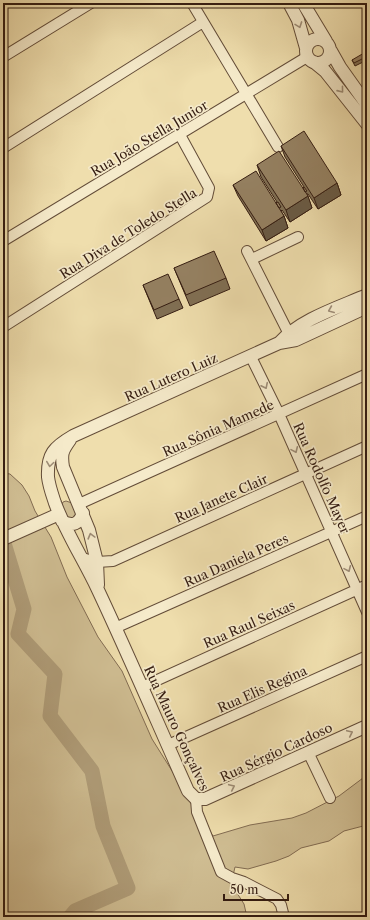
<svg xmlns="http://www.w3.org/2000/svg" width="370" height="920" font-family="'Libre Caslon Text',serif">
<rect width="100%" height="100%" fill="#efdead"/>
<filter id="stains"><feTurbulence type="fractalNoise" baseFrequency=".005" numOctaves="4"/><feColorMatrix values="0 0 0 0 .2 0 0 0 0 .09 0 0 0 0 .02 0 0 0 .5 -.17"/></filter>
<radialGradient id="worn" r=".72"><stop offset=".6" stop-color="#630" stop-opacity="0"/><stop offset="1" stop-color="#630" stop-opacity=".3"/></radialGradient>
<!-- green -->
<path fill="#cfbd92" stroke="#826c52" d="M 3,473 L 10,474 L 22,485 L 29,496 L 35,511 L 51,537 L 67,577 L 98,637 L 122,671 L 152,739 L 213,836 L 250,825 L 292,818 L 306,813 L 339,796 L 367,775 L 367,825 L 344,831 L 329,841 L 301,848 L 289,856 L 276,861 L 248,869 L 235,867 L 232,880 L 237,893 L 244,904 L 247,917 L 3,917 Z
M 66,501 L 72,503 L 77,517 L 66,519 L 61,506 L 63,502 Z"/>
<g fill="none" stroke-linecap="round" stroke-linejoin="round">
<!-- river -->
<path stroke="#af9c78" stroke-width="15" d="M 3,540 L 24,609 L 18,634 L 55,674 L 50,716 L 92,771 L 103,826 L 128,888 L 75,911 L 70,917"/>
<!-- minor casing -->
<g stroke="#634c38" stroke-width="12">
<path id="minor" d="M 192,3 L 278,147
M 3,57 L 91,3
M 3,148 L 203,22
M 3,241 L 307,57
M 247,251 L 292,340
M 252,259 L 298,237
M 3,327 L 207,197 L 209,188 L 180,135
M 251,357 L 279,414 L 367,612
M 79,504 L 367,374
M 82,558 L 97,562 L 113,561 L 367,446
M 115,628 L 367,516
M 142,687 L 367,585
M 168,745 L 367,656
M 308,752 L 330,798
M 196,799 L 197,812 L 221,872 L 232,878 L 244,882 L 277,899 L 281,905 L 284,917"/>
</g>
<!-- tertiary casing -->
<g stroke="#634c38" stroke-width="14">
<path id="tertiary" d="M 289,3 L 298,20 L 306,48
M 303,3 L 326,41
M306 51a12 12 0 1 1 24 0a12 12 0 1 1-24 0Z
M 331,51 L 340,67 L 367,105
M 314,62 L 325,71 L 367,124
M 367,307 L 296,340 L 279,343 L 73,436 C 54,447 47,454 48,477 C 49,486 52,494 55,503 C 66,533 84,560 98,590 C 129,656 158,724 188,791 L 196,799 L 205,799 L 367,726
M 279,343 C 301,319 337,308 367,295
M 70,440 C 62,451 61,454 63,467 L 89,530 L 97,562 L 98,585
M 62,521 C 73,527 79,524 83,513
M 3,539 L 59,514"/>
</g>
<!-- minor -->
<use href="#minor" stroke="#f5eaca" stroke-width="10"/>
<!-- tertiary -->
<use href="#tertiary" stroke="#f5eaca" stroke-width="12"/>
</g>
<!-- wall -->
<path fill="#806f54" stroke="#341c11" d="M 366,57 L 367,60 L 355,66 L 352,60 Z
M 281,146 L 337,183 L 341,195 L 318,209 L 308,194 L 307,194 L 312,208 L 290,222 L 282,210 L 281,211 L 284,216 L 288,228 L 266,241 L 238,196 L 233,185 L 276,203 L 277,202 L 261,177 L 257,165 L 303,188 L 304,187 L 285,157 Z
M 174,268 L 226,278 L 230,289 L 190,306 Z
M 143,285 L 179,299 L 183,308 L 157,319 Z"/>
<!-- shaded-wall -->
<path fill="#685a45" stroke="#341c11" d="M 337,183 L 341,195 L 318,209 L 314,198 Z
M 308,196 L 312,208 L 290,222 L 286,210 Z
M 284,216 L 288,228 L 266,241 L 262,230 Z"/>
<!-- building -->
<path fill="#958162" stroke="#341c11" d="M 364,53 L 366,57 L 354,63 L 352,60 Z
M 304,131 L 337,183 L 314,198 L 281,146 Z
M 279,151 L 308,196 L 286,210 L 257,165 Z
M 256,171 L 284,216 L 262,230 L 233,185 Z
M 367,173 L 367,182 L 363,175 Z
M 304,187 L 307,191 L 305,192 L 303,188 Z
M 278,202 L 281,207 L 279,208 L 276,203 Z
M 214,251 L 226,278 L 186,295 L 174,268 Z
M 168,274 L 179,299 L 154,310 L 143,285 Z"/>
<!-- one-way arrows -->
<defs><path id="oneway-chevron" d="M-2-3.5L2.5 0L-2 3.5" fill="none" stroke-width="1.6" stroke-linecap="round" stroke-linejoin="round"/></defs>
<g stroke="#9e8d77">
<use href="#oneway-chevron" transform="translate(299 25) rotate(70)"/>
<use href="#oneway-chevron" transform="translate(341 90) rotate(51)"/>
<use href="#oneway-chevron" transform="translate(331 310) rotate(157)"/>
<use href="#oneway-chevron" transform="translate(265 386) rotate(64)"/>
<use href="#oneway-chevron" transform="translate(295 450) rotate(66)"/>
<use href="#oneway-chevron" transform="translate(50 464) rotate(98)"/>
<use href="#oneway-chevron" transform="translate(91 536) rotate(-105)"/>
<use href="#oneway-chevron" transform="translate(348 569) rotate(66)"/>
<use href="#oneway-chevron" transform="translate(350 733) rotate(-25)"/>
<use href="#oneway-chevron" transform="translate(232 787) rotate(-25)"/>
</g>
<g text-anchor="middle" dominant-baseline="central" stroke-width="3.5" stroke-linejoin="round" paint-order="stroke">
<!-- street labels -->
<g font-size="13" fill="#341c11" stroke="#f5eaca">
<text transform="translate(149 138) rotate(-31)">Rua João Stella Junior</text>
<text transform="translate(128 233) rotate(-32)">Rua Diva de Toledo Stella</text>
<text transform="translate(171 377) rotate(-24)">Rua Lutero Luiz</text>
<text transform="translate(218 428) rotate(-24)">Rua Sônia Mamede</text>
<text transform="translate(322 478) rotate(66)">Rua Rodolfo Mayer</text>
<text transform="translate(221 498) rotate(-24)">Rua Janete Clair</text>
<text transform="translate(236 560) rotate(-24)">Rua Daniela Peres</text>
<text transform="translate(249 624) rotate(-24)">Rua Raul Seixas</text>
<text transform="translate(262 689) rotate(-24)">Rua Elis Regina</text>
<text transform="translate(177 728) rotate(65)">Rua Mauro Gonçalves</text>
<text transform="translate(276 752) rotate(-25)">Rua Sérgio Cardoso</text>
</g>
</g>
<!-- margin -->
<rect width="370" height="920" fill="none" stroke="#efdead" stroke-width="16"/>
<rect x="4" y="4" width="362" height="912" fill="none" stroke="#341c11" stroke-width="2"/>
<rect x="8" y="8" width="354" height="904" fill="none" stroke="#341c11"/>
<!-- scale -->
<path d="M224 894v6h64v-6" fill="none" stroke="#341c11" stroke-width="2"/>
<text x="230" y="894" font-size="12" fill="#341c11" stroke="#f5eaca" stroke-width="3" paint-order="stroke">50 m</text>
<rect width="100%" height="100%" filter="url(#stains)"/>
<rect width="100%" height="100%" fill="url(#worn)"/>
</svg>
